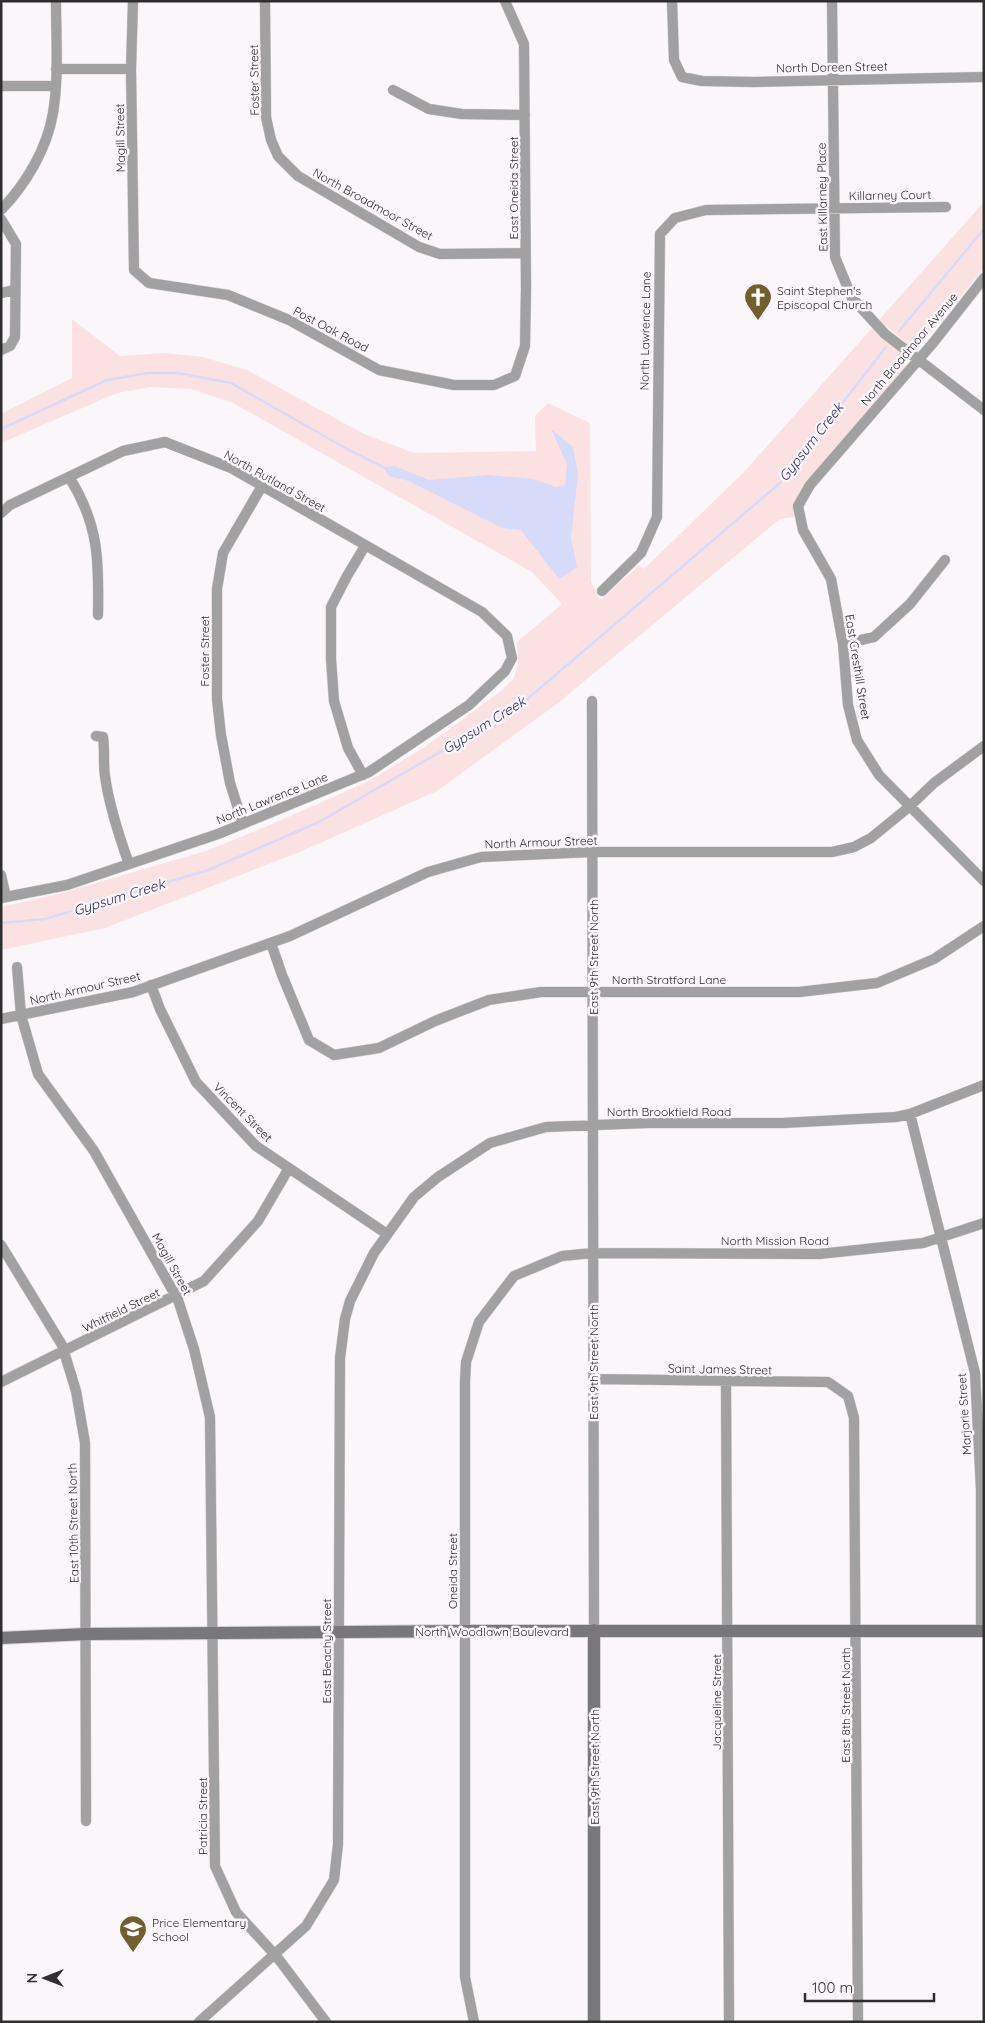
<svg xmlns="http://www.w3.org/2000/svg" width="985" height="2023" font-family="Quicksand,sans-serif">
<rect width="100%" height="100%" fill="#faf6fa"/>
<!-- green -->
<path fill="#fce1e2" d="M 984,202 L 984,268 L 918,349 L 912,348 L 879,320 Z
M 72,319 L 120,356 L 164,353 L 203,357 L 247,370 L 364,434 L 414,453 L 536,451 L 535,416 L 548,403 L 590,423 L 591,582 L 601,600 L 639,565 L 644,569 L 744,472 L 872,328 L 901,353 L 906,359 L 905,368 L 805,483 L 797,499 L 794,517 L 780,519 L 558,703 L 437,791 L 302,851 L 105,928 L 1,950 L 1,907 L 58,894 L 206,851 L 270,825 L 369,781 L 425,747 L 501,691 L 514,678 L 518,664 L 517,642 L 562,604 L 532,572 L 233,403 L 191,389 L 152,387 L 117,393 L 1,443 L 1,414 L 72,378 Z"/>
<!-- water -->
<path fill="#d6dbfa" d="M 551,429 L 573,447 L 578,474 L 571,538 L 577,567 L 559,579 L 521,530 L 502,528 L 409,481 L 389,476 L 383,467 L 395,466 L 429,480 L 488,475 L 533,479 L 556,487 L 565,485 L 567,464 Z"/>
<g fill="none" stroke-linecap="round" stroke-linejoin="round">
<!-- stream -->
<path stroke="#d6dbfa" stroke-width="2.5" d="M 899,331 L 984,229
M 1,429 L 107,380 L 148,373 L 178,373 L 231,383 L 347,449 L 383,467
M 1,923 L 45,919 L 208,870 L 319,822 L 518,707 L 780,483 L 886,347"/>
<!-- street casing -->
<g stroke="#d5d2d5" stroke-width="11">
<path id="street" d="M 133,1 L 131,69 L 134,270 L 149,283 L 228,295 L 289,320 L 379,370 L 454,385 L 494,385 L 515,376 L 525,346 L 526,288 L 524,44 L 505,1
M 265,1 L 266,117 L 271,140 L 278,156 L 298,176 L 419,247 L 440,254 L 525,253
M 672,1 L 674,60 L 682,77 L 702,81 L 754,82 L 984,77
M 832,1 L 835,257 L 852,298 L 885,334 L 984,410
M 56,69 L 131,69
M 1,86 L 55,86
M 393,90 L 429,109 L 462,114 L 525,115
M 1,210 C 26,184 47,149 53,113 C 59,77 56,38 56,1
M 1,219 L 16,244 L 15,337 L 10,346 L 1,350
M 984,278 L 933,343 L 810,485 L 798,506 L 803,530 L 831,579 L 843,644 L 848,705 L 857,740 L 879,775 L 984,881
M 1,293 L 15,290
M 69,477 C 99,524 99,561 98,615
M 1,513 L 10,505 L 123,451 L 165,442 L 231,468 L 482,612 L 507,636 L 512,658 L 505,671 L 469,705 L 369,772 L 218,834 L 67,885 L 1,898
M 602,591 L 641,553 L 657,517 L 660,234 L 675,218 L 706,210 L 946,207
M 843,644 L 874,637 L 910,604 L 945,560
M 592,701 L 594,1630
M 96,736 L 103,737 C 105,750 103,763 105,776 C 109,806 119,836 129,864
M 363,775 L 348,748 L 334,701 L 331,659 L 331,607 L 347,576 L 365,546
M 243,824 L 230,783 L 221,735 L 217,699 L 217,589 L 223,553 L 262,486
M 1,875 L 6,897
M 271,943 L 282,975 L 309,1040 L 334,1055 L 379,1048 L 435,1021 L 489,1000 L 541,992 L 799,992 L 877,983 L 934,959 L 984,926
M 17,967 L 21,1015 L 38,1074 L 94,1151 L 178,1300 L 194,1349 L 210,1417 L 215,1866 L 236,1912 L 277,1957 L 326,2022
M 151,985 L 160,1009 L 196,1082 L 256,1146 L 387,1234
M 1,1019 L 133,992 L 290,936 L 428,872 L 481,857 L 592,852 L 832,852 L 854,847 L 871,838 L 909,807 L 934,783 L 984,746
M 910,1114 L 975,1373 L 981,1489 L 981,1631
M 1,1245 L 62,1345 L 76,1391 L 85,1443 L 86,1821
M 593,1379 L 828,1382 L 848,1396 L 854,1418 L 858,2022
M 1,1382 L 204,1281 L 258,1221 L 289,1168
M 726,1382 L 729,2022
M 199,2022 L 306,1926 L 334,1880 L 338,1844 L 340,1358 L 345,1319 L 350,1301 L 374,1253 L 414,1197 L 438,1177 L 490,1143 L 546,1127 L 647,1123 L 783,1123 L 896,1117 L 910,1114 L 984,1085
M 474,2022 L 465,1977 L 465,1382 L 466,1362 L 479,1322 L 514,1276 L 562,1256 L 593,1253 L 819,1254 L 923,1243 L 984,1223"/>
</g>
<!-- secondary casing -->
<g stroke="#d5d2d5" stroke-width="14">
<path id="secondary" d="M 1,1638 L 86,1634 L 465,1631 L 984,1631
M 594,2022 L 594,1630"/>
</g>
<!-- street -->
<use href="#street" stroke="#a1a1a2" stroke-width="10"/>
<!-- secondary -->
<use href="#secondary" stroke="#78777a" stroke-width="12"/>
</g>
<!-- icons -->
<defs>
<g id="church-pin" transform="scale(1.4375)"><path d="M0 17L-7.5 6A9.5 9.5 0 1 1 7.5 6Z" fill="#725f2e" stroke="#faf6fa"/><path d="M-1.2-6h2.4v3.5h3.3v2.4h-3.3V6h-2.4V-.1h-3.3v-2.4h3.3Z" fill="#fff"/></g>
<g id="school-pin" transform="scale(1.4375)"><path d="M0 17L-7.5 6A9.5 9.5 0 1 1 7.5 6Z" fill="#725f2e" stroke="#faf6fa"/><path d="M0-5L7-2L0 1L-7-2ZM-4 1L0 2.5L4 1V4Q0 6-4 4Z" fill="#fff"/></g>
</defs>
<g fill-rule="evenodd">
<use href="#church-pin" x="758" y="297"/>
<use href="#school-pin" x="133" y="1929"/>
</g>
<g text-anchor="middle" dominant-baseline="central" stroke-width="5" stroke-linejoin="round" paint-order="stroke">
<!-- street labels -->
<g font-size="12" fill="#2f2e2f" stroke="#faf6fa">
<text transform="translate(832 67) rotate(-1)">North Doreen Street</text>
<text transform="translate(254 80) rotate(-91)">Foster Street</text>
<text transform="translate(120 138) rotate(-91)">Magill Street</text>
<text transform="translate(513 188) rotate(-90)">East Oneida Street</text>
<text transform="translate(890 195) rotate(-1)">Killarney Court</text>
<text transform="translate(822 197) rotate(-91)">East Killarney Place</text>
<text transform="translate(373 204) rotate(29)">North Broadmoor Street</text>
<text transform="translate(331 329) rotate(28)">Post Oak Road</text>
<text transform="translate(645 331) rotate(-89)">North Lawrence Lane</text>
<text transform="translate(909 349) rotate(-50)">North Broadmoor Avenue</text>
<text transform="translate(275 481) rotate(29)">North Rutland Street</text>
<text transform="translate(204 651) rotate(-90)">Foster Street</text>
<text transform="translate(858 667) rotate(81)">East Cresthill Street</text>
<text transform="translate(272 798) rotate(-22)">North Lawrence Lane</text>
<text transform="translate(541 842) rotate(-2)">North Armour Street</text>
<text transform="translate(593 957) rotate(-90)">East 9th Street North</text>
<text x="669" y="979">North Stratford Lane</text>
<text transform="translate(85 988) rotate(-13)">North Armour Street</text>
<text x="669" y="1111">North Brookfield Road</text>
<text transform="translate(243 1112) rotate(45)">Vincent Street</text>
<text x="775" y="1240">North Mission Road</text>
<text transform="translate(172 1264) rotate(61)">Magill Street</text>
<text transform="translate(121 1310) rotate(-26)">Whitfield Street</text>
<text transform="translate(593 1362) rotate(-90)">East 9th Street North</text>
<text transform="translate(720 1369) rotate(1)">Saint James Street</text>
<text transform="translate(964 1414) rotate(-94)">Marjorie Street</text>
<text transform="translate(73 1523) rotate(-91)">East 10th Street North</text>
<text transform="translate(452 1571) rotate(-90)">Oneida Street</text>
<text x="492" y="1631">North Woodlawn Boulevard</text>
<text transform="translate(326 1651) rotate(-90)">East Beachy Street</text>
<text transform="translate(716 1702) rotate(-90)">Jacqueline Street</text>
<text transform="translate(845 1705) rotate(-90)">East 8th Street North</text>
<text transform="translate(594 1767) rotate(-90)">East 9th Street North</text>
<text transform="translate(202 1816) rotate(-90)">Patricia Street</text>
</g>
<!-- poi labels -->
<g font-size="12" fill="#2f2e2f" stroke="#faf6fa" text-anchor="start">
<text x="777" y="290">Saint Stephen's<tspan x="777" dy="14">Episcopal Church</tspan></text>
<text x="152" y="1922">Price Elementary<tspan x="152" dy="14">School</tspan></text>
</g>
<!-- water labels -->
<g font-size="14" font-style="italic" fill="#2d2d69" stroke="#faf6fa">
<text transform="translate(811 442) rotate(-52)">Gypsum Creek</text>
<text transform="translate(484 725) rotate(-32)">Gypsum Creek</text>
<text transform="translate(119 897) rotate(-17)">Gypsum Creek</text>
</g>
</g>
<!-- border -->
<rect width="985" height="2023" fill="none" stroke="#2f2e2f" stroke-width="5"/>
<!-- north arrow -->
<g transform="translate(45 1978) rotate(270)" stroke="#faf6fa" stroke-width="4" paint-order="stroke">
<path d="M0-4L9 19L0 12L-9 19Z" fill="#2f2e2f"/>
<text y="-8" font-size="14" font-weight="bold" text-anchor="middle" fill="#2f2e2f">N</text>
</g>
<!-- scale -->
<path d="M805 1993v8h129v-8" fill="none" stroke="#2f2e2f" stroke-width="2.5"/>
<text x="812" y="1993" font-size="15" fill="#2f2e2f" stroke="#faf6fa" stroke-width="4" paint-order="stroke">100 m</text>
</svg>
